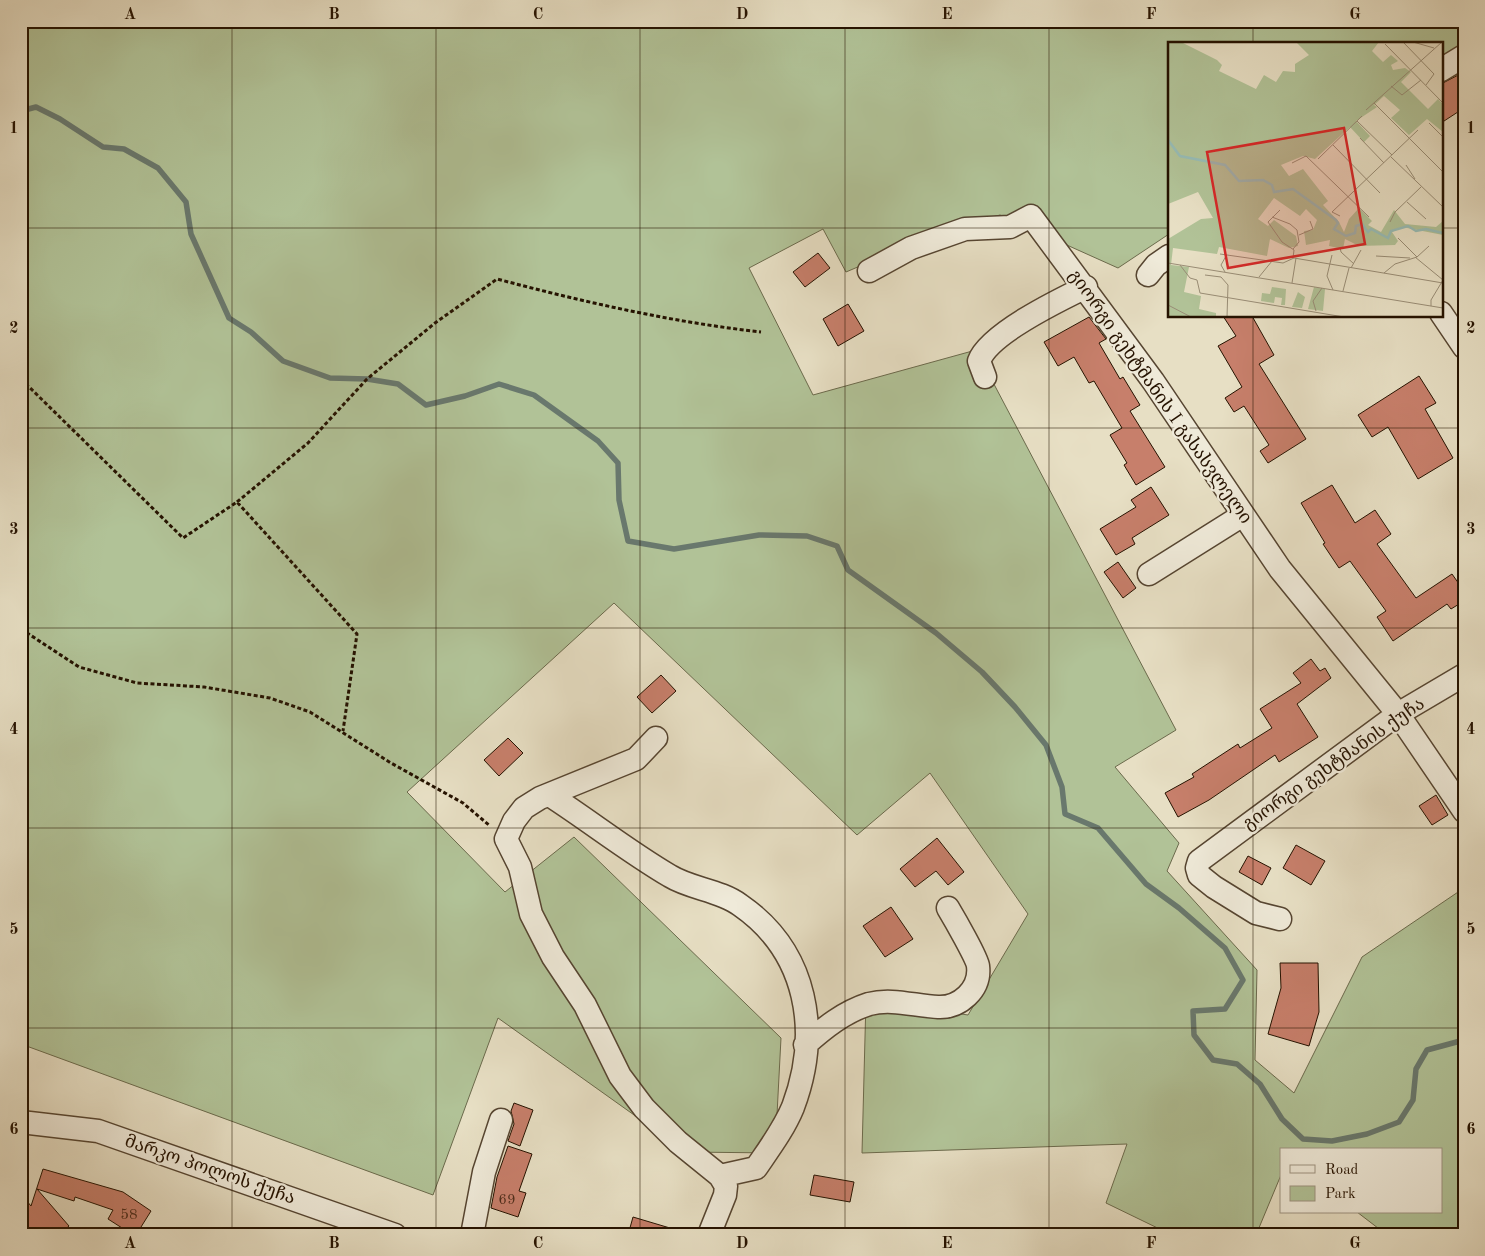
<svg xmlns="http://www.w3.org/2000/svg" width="1485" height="1256" font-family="'Old Standard TT','Noto Serif Georgian',serif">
<rect width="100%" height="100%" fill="#e7dfc4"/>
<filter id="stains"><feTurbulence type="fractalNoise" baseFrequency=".004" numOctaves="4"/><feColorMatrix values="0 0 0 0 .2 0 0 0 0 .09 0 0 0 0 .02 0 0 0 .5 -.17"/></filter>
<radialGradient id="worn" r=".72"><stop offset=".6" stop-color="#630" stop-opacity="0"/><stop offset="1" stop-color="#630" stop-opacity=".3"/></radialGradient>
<!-- green -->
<path fill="#b1c297" stroke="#6b6a4c" d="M 21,21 L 1464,21 L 1464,49 L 1441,64 L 1441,44 L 1169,44 L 1169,234 L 1118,268 L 1000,215 L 949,228 L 846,272 L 823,229 L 749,268 L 813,395 L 976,350 L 1176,730 L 1115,767 L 1179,843 L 1167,871 L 1257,970 L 1255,1060 L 1294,1093 L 1362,957 L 1464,888 L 1464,1235 L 1387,1235 L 1357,1212 L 1441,1212 L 1441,1150 L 1281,1150 L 1281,1175 L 1256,1235 L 1172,1235 L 1106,1203 L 1127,1144 L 862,1153 L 866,999 L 968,1015 L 1028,914 L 930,773 L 857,835 L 614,603 L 407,792 L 505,892 L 574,837 L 781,1038 L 775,1153 L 686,1152 L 498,1018 L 433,1195 L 21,1044 Z"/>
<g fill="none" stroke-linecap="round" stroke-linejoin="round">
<!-- stream -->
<path stroke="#69786d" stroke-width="5.5" d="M 21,111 L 36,107 L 60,119 L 103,147 L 124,149 L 158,168 L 186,202 L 191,234 L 229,318 L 251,332 L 283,361 L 330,378 L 367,379 L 398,384 L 426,405 L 465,396 L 499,384 L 534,395 L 598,441 L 618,463 L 619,500 L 628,541 L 674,549 L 759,535 L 807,536 L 837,546 L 848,570 L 936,633 L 982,672 L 1015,707 L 1046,745 L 1062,787 L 1065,814 L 1098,828 L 1146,884 L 1179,908 L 1225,948 L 1243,980 L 1225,1009 L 1193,1011 L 1194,1035 L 1213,1060 L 1237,1064 L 1260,1084 L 1282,1119 L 1303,1139 L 1332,1141 L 1367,1134 L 1399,1122 L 1413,1100 L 1416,1069 L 1427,1050 L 1464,1040"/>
</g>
<!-- building -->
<path fill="#c77f6b" stroke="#251200" d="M 1464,72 L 1464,108 L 1441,123 L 1441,84 Z
M 818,253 L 830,268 L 805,287 L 793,272 Z
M 848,304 L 864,331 L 838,346 L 823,319 Z
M 1223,316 L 1252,316 L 1274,355 L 1259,364 L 1306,439 L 1268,463 L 1260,451 L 1269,445 L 1244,406 L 1234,412 L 1225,398 L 1242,387 L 1218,346 L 1236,336 Z
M 1089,317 L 1106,339 L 1099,343 L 1120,379 L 1123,377 L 1140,405 L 1130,411 L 1165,467 L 1136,485 L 1124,465 L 1127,463 L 1110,435 L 1122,428 L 1094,381 L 1089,383 L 1074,357 L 1058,366 L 1044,342 Z
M 1419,376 L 1436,403 L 1425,409 L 1453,458 L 1418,479 L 1388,427 L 1372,437 L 1358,415 Z
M 1332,485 L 1355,523 L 1375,510 L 1391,534 L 1377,544 L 1416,598 L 1452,574 L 1464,591 L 1464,601 L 1451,609 L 1447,604 L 1393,641 L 1377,617 L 1386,611 L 1350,561 L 1339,568 L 1323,544 L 1325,543 L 1301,503 Z
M 1151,487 L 1169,515 L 1132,538 L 1135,544 L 1116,555 L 1100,529 L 1136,507 L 1131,500 Z
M 1118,562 L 1136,588 L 1123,598 L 1104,572 Z
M 1311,659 L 1320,671 L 1325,668 L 1331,678 L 1297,704 L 1318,737 L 1279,762 L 1275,755 L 1209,800 L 1178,817 L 1165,793 L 1194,777 L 1192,774 L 1238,744 L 1240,748 L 1272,728 L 1260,709 L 1301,683 L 1293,673 Z
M 661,675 L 676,691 L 652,713 L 637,697 Z
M 508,738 L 523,753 L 499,776 L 484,760 Z
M 1436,795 L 1448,815 L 1432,825 L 1419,806 Z
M 937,838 L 964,872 L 948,885 L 936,871 L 915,887 L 900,869 Z
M 1296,845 L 1325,861 L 1311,885 L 1283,868 Z
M 1248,856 L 1271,868 L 1262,885 L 1239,872 Z
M 891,907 L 913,939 L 885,957 L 863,926 Z
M 1280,963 L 1318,963 L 1319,1012 L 1309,1046 L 1268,1034 L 1281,988 Z
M 514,1103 L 533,1110 L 520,1146 L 508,1141 L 514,1124 L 511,1111 Z
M 508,1146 L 532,1154 L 519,1191 L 526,1193 L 518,1217 L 491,1208 L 497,1177 Z
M 43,1169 L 123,1192 L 151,1211 L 136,1235 L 133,1235 L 108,1219 L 113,1210 L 75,1197 L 74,1201 L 37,1189 L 69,1226 L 59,1235 L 21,1235 L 21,1194 L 31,1206 Z
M 814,1175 L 854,1182 L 850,1202 L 810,1195 Z
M 633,1217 L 680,1231 L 679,1235 L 628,1235 Z"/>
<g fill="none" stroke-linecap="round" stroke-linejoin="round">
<!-- minor casing -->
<g stroke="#564531" stroke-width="25">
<path id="minor" d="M 1441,70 L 1464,56
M 869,271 L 911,248 L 965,229 L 1010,227 L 1031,216 L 1153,381 L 1280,569 L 1398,714 L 1464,811
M 1148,275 L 1156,265 L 1169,256
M 1441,313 L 1464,347
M 985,377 L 979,361 C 989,334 1059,300 1086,287
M 1149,574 L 1243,515
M 656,738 L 636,759 L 540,798 L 524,808 L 514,821 L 506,839 L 520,867 L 531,914 L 553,957 L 585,1005 L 620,1076 L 644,1108 L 678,1142 L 720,1176 L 726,1186 L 725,1195 L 709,1235
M 551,796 C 591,822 629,852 670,876 C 691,889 720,890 740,905 C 808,952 821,1032 793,1107 C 784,1129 769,1149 756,1168 L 720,1176
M 1280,919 L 1256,913 L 1214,887 L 1199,875 L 1197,868 L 1199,861 L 1398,714 L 1464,675
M 805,1045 C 824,1028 844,1012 869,1004 C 892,998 915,1006 938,1007 C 959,1008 981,990 978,966 C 977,958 954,918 948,908
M 21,1122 L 98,1131 L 395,1235
M 472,1235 L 484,1172 L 501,1120"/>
</g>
<!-- path -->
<path stroke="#251200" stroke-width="3" stroke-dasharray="4 2.5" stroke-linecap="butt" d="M 21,379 L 183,538 L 237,502 L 357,634 L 343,731
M 237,502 L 308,443 L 367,379 L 435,323 L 497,279 C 584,302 671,322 761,332
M 21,629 L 79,667 L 137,683 L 204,687 L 270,698 L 310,712 L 391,763 L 463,803 L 490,826"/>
<!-- minor -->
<use href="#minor" stroke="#efead9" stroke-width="22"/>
</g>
<!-- grid -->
<path fill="none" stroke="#251200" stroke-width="1" stroke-opacity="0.55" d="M 232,21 L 232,1235M 436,21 L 436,1235M 640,21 L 640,1235M 845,21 L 845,1235M 1049,21 L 1049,1235M 1253,21 L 1253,44M 21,228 L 1169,228M 1441,228 L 1464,228M 1253,316 L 1253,1235M 21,428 L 1464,428M 21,628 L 1464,628M 21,828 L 1464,828M 21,1028 L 1464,1028"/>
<g text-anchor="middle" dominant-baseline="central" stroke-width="4.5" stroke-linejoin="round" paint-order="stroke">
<!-- number labels -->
<g font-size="15" fill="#4e2d1b">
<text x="507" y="1200">69</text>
<text x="129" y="1215">58</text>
</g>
<!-- street labels -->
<g font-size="18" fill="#251200" stroke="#efead9">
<text transform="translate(1160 397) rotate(55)">გიორგი გეხტმანის I გასასვლელი</text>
<text transform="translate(1334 764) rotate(-35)">გიორგი გეხტმანის ქუჩა</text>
<text transform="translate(210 1170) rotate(19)">მარკო პოლოს ქუჩა</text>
</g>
</g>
<!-- overview -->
<g transform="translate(1168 42)">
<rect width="275" height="275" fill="#e7dfc4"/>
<path d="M 0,0 L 13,0 L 49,18 L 54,23 L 51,29 L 88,47 L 96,33 L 108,40 L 115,29 L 127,30 L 127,22 L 141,13 L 128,0 L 211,0 L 204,9 L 215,20 L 223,13 L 230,19 L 223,23 L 225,28 L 237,26 L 243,30 L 233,40 L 260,67 L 270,57 L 275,62 L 275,90 L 259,77 L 241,93 L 223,76 L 232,68 L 216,54 L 206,63 L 209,65 L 188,79 L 202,94 L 196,100 L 182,85 L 147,117 L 135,114 L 113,123 L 121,134 L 135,127 L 160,159 L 155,163 L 171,180 L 176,190 L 181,177 L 191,166 L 204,179 L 200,183 L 213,190 L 226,168 L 237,182 L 268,185 L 275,179 L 275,193 L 234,185 L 224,190 L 230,199 L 227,203 L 191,204 L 177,197 L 175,207 L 161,204 L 162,198 L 138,203 L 136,189 L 145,188 L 149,178 L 138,167 L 132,174 L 106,156 L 90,177 L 100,184 L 106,178 L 128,194 L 130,204 L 121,206 L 102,197 L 99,214 L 51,205 L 49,212 L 5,206 L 3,223 L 21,225 L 16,250 L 33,254 L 31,267 L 48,271 L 48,275 L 0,275 L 0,197 L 33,177 L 45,176 L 30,150 L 0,162 ZM 104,245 L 118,247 L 117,263 L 113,263 L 114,256 L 107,255 L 106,261 L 93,259 L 94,251 L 102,252 ZM 146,245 L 157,247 L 155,269 L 140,267 ZM 130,250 L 137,255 L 134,266 L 124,265 Z" fill="#b1c297"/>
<path fill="none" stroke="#97bcb6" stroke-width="2.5" d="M 0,98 L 12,114 L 57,123 L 71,139 L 95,138 L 104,143 L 106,150 L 125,147 L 168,178 L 170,181 L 166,187 L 178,194 L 187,191 L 188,184 L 194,182 L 200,190 L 203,187 L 220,196 L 223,189 L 240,184 L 248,189 L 258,187 L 275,191"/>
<path fill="none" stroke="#998d76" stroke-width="1" d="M 235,0 L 266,32 L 258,43M 245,0 L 266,6M 217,2 L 275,61M 223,44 L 234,53 L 253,38M 206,61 L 275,130M 198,68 L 274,0M 189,79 L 224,113M 261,81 L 275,95M 192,96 L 216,121M 165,103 L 212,151M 223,115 L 275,165M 150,117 L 194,74M 124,121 L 138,114 L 201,175M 238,123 L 247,137M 239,160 L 258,177M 112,168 L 100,180 L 114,200 L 126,208 L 125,216M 172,174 L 164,170 L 250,88M 104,175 L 122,182 L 129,188 L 131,200 L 125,207M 222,180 L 227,170 L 253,145M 131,193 L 145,187 L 142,179M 230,196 L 249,215M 172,205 L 173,210 L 186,222M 52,212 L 115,221 L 126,216 L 275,241M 164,213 L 159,234 L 165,248M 208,214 L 242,216M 247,215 L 275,238 L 263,258 L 263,264M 0,221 L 275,266M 12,223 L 22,236 L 29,238 L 32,251 L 176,275M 183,226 L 193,208M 57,230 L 53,223 L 58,214M 216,231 L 227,222 L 249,215 L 261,204M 37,233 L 53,235 L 60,243 L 59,275M 91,235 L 104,219M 124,241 L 128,216M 175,249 L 181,226M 0,263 L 23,275M 148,269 L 145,259 L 154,246"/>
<path fill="#d62828" fill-opacity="0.15" stroke="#d62828" stroke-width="2.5" d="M 176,86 L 197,202 L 60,226 L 39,110 Z"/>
<rect width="275" height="275" fill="none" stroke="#251200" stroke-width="2.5"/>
</g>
<!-- margin -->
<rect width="1485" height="1256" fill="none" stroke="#e7dfc4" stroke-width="55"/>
<!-- legend -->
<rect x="1280" y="1148" width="162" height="65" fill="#efead9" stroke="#9e9482"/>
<rect x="1290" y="1165" width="25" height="8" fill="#efead9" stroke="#9e9482"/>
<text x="1325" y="1174" font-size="15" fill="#251200">Road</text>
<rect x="1290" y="1186" width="25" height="15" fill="#b1c297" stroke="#9e9482"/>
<text x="1325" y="1198" font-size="15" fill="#251200">Park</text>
<rect x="28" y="28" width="1430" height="1200" fill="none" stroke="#251200" stroke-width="2"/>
<g font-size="16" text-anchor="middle" font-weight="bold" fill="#251200">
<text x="130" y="19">A</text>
<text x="334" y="19">B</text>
<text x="538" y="19">C</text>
<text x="742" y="19">D</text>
<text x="947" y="19">E</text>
<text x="1151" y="19">F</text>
<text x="1355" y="19">G</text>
<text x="14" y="133">1</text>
<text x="1471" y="133">1</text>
<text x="14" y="333">2</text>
<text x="1471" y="333">2</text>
<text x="14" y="534">3</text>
<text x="1471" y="534">3</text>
<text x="14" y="734">4</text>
<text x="1471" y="734">4</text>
<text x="14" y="934">5</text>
<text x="1471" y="934">5</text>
<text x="14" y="1134">6</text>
<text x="1471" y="1134">6</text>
<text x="130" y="1248">A</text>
<text x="334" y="1248">B</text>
<text x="538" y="1248">C</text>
<text x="742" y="1248">D</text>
<text x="947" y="1248">E</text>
<text x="1151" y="1248">F</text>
<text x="1355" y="1248">G</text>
</g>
<rect width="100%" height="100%" filter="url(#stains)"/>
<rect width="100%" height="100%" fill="url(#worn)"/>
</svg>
